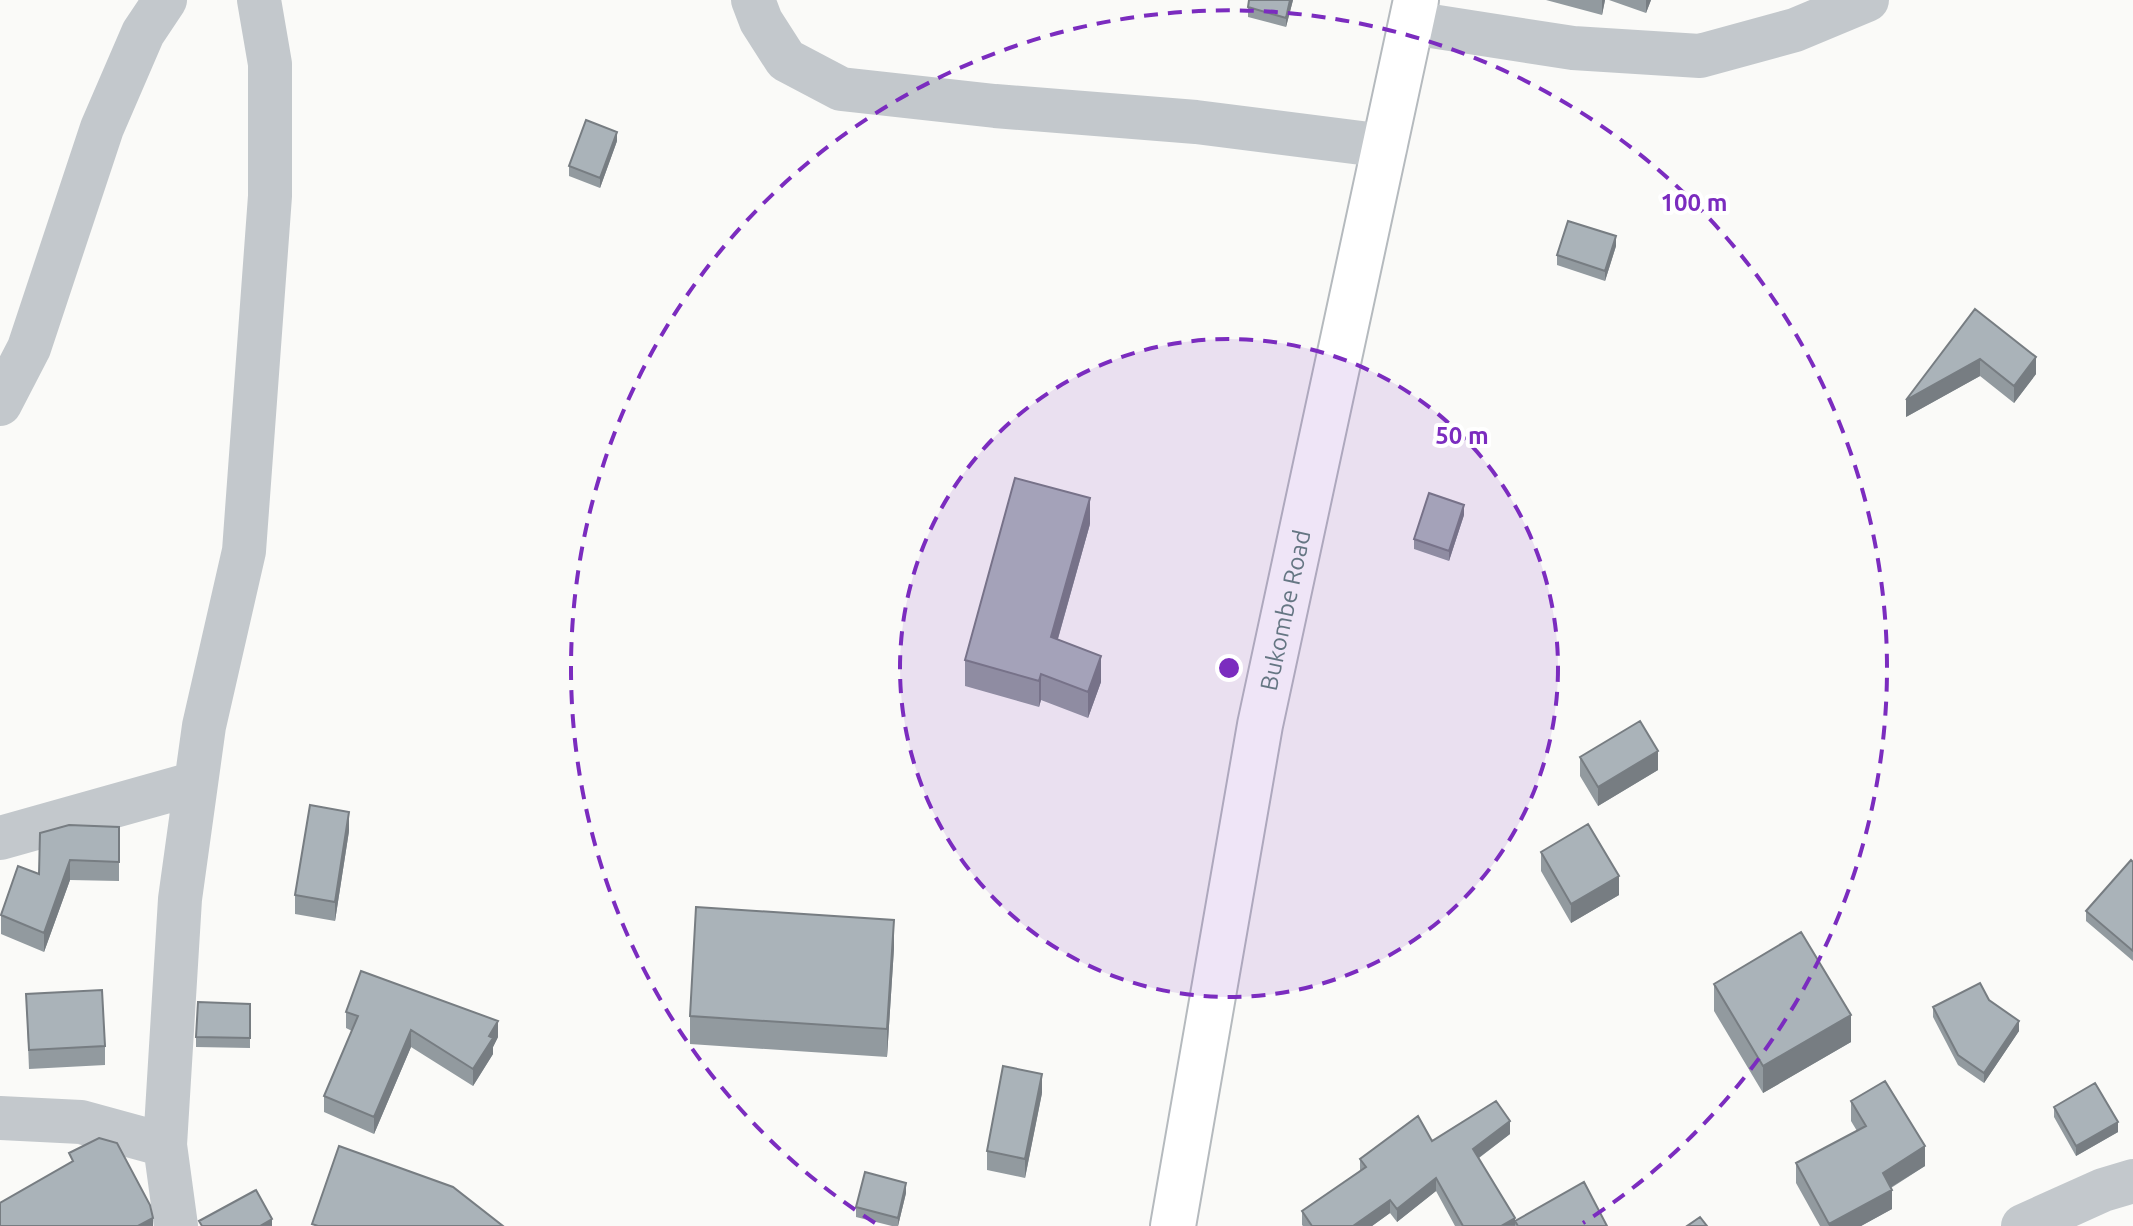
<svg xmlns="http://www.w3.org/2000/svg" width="2133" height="1226" font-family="Ubuntu,sans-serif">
<rect width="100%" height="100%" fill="#fafaf8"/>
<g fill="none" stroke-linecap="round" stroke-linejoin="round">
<!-- major casing -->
<g stroke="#b5babe" stroke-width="48">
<g id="major">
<path id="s1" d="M 1173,1226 L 1260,725 L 1416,0"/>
</g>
</g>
<!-- minor -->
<path stroke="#c3c8cc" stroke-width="44" d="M 753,0 L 761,21 L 786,60 L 841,89 L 995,106 L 1196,122 L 1385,146
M 1412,23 L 1573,48 L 1700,56 L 1795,30 L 1867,0
M 0,404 L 29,348 L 102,128 L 143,33 L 165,0
M 0,838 L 196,783
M 0,1118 L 81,1122 L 165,1145
M 176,1226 L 165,1145 L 180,899 L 204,726 L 244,551 L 270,196 L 270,64 L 259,0
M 2023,1226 L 2103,1190 L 2133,1181"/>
<!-- major -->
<use href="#major" stroke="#fff" stroke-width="44"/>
</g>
<!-- wall -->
<path fill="#929a9f" d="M 1249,0 L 1293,0 L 1286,27 L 1248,17 L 1248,7 Z
M 1546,0 L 1605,0 L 1602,15 Z
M 1609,0 L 1651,0 L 1646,13 Z
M 617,141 L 600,188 L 569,176 L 569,166 Z
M 1616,246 L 1605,281 L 1557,265 L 1557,255 Z
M 1975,309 L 2036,374 L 2014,403 L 1980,376 L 1906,417 Z
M 1464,515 L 1449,561 L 1414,549 L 1414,539 Z
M 1090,524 L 1058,639 L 1101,682 L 1088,718 L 1041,700 L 1039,707 L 965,686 L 965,660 Z
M 1580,757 L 1658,770 L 1598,806 L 1580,776 Z
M 119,827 L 119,881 L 70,880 L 44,952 L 1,934 L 1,915 L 39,874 Z
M 349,831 L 335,921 L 295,914 L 295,895 Z
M 1541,852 L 1619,895 L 1571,923 L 1541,871 Z
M 2133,862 L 2133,961 L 2086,921 L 2086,911 Z
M 894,948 L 887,1057 L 690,1044 L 690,1016 Z
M 1714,984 L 1851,1042 L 1763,1093 L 1714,1011 Z
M 26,994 L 105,1046 L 105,1065 L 29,1069 Z
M 1989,1000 L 2019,1031 L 1984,1083 L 1958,1065 L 1933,1017 L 1933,1007 Z
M 250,1004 L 250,1048 L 196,1047 L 196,1037 Z
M 346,1012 L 498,1037 L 493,1047 L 493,1054 L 473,1086 L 411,1047 L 374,1134 L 324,1112 L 324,1096 L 352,1031 L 346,1028 Z
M 1042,1093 L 1025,1178 L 987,1170 L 987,1151 Z
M 1851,1101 L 1925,1166 L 1891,1188 L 1892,1209 L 1861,1226 L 1820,1226 L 1796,1183 L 1796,1163 L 1857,1131 L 1851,1121 Z
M 2054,1107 L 2118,1132 L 2076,1156 L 2054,1117 Z
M 1510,1134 L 1479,1158 L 1515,1221 L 1607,1226 L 1455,1226 L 1436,1191 L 1397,1222 L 1390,1213 L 1372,1226 L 1303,1226 L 1302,1225 L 1302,1211 L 1360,1172 L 1360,1159 L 1432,1141 Z
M 906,1193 L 898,1226 L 892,1226 L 856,1217 L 856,1207 Z"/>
<!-- shaded-wall -->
<path fill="#777d82" d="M 1290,0 L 1293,0 L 1286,27 L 1286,18 Z
M 1602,0 L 1605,0 L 1602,15 Z
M 1646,0 L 1651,0 L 1646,13 Z
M 617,132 L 617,141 L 600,188 L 600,178 Z
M 1616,236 L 1616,246 L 1605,281 L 1605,271 Z
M 2036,357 L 2036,374 L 2014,403 L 2014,386 Z
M 1980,359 L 1980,376 L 1906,417 L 1906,400 Z
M 1090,498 L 1090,524 L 1051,663 L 1051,637 Z
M 1464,505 L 1464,515 L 1449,561 L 1449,551 Z
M 1101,656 L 1101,682 L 1088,718 L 1088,692 Z
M 1041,674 L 1041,700 L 1039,707 L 1039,681 Z
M 1658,751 L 1658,770 L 1598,806 L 1598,787 Z
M 349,812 L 349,831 L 335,921 L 335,902 Z
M 70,860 L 70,880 L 44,952 L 44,933 Z
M 1619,876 L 1619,895 L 1571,923 L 1571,904 Z
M 894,920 L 894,948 L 887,1057 L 887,1029 Z
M 1851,1015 L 1851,1042 L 1763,1093 L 1763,1066 Z
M 498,1021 L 498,1037 L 493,1047 L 493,1054 L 473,1086 L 473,1069 L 489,1036 Z
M 2019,1021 L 2019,1031 L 1984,1083 L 1984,1073 Z
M 411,1030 L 411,1047 L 374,1134 L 374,1117 Z
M 1042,1074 L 1042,1093 L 1025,1178 L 1025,1159 Z
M 1510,1121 L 1510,1134 L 1473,1162 L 1473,1149 Z
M 2118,1122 L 2118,1132 L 2076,1156 L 2076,1146 Z
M 1925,1146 L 1925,1166 L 1883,1192 L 1883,1173 Z
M 1436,1178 L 1436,1191 L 1397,1222 L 1397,1209 Z
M 906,1183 L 906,1193 L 898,1226 L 898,1218 Z
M 1892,1190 L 1892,1209 L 1861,1226 L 1829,1226 L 1829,1224 Z
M 1390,1200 L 1390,1213 L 1372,1226 L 1353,1226 Z
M 153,1218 L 153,1226 L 138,1226 Z
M 1515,1218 L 1515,1226 L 1501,1226 Z
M 272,1219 L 272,1226 L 260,1226 Z"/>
<!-- building -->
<path fill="#aab3b9" stroke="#777d82" stroke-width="2" d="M 1249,0 L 1290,0 L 1286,18 L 1248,7 Z
M 586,120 L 617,132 L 600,178 L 569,166 Z
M 1568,221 L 1616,236 L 1605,271 L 1557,255 Z
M 1975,309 L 2036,357 L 2014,386 L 1980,359 L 1906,400 Z
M 1015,478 L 1090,498 L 1051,637 L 1101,656 L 1088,692 L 1041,674 L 1039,681 L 965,660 Z
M 1429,493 L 1464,505 L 1449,551 L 1414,539 Z
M 1640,721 L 1658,751 L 1598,787 L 1580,757 Z
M 310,805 L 349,812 L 335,902 L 295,895 Z
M 1588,824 L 1619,876 L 1571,904 L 1541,852 Z
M 69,825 L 119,827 L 119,862 L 70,860 L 44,933 L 1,915 L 18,866 L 39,874 L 40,833 Z
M 2131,860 L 2133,862 L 2133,951 L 2086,911 Z
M 696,907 L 894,920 L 887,1029 L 690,1016 Z
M 1801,932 L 1851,1015 L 1763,1066 L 1714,984 Z
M 361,971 L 498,1021 L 489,1036 L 493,1038 L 473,1069 L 411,1030 L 374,1117 L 324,1096 L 358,1016 L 346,1012 Z
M 1980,983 L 1989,1000 L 2019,1021 L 1984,1073 L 1958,1055 L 1933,1007 Z
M 102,990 L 105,1046 L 29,1050 L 26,994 Z
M 198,1002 L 250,1004 L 250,1038 L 196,1037 Z
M 1003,1066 L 1042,1074 L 1025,1159 L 987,1151 Z
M 1885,1081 L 1925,1146 L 1883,1173 L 1892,1190 L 1829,1224 L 1796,1163 L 1866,1126 L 1851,1101 Z
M 2095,1083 L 2118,1122 L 2076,1146 L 2054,1107 Z
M 1496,1101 L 1510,1121 L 1473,1149 L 1515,1218 L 1501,1226 L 1463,1226 L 1436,1178 L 1397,1209 L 1390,1200 L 1353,1226 L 1312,1226 L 1302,1211 L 1366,1167 L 1360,1159 L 1418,1116 L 1432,1141 Z
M 99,1138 L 117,1143 L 150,1205 L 153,1218 L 138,1226 L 0,1226 L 0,1203 L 73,1161 L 69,1153 Z
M 339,1146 L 453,1187 L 503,1226 L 318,1226 L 312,1224 Z
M 865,1172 L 906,1183 L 898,1218 L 856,1207 Z
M 1584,1182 L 1607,1226 L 1518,1226 L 1515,1221 Z
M 256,1190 L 272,1219 L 260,1226 L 202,1226 L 199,1221 Z
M 1700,1217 L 1707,1226 L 1687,1226 Z"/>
<!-- distance rings -->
<circle cx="1229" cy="668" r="329" fill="#7b2cbf" fill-opacity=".12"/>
<g fill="none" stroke="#7b2cbf" stroke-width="4" stroke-dasharray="14 10">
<circle cx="1229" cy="668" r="329"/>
<path d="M875 1223A658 658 0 1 1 1583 1223"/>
</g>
<g text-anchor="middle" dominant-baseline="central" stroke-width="8" stroke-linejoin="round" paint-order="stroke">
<!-- street labels -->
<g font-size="24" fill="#657683" stroke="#fff">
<text stroke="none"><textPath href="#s1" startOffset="626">Bukombe Road</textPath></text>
</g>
</g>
<circle cx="1229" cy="668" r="12" fill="#7b2cbf" stroke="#fff" stroke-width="4"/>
<g font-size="24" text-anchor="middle" font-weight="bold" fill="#7b2cbf" stroke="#fff" stroke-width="8" stroke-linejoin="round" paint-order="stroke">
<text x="1694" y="211">100 m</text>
<text x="1462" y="444">50 m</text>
</g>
</svg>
